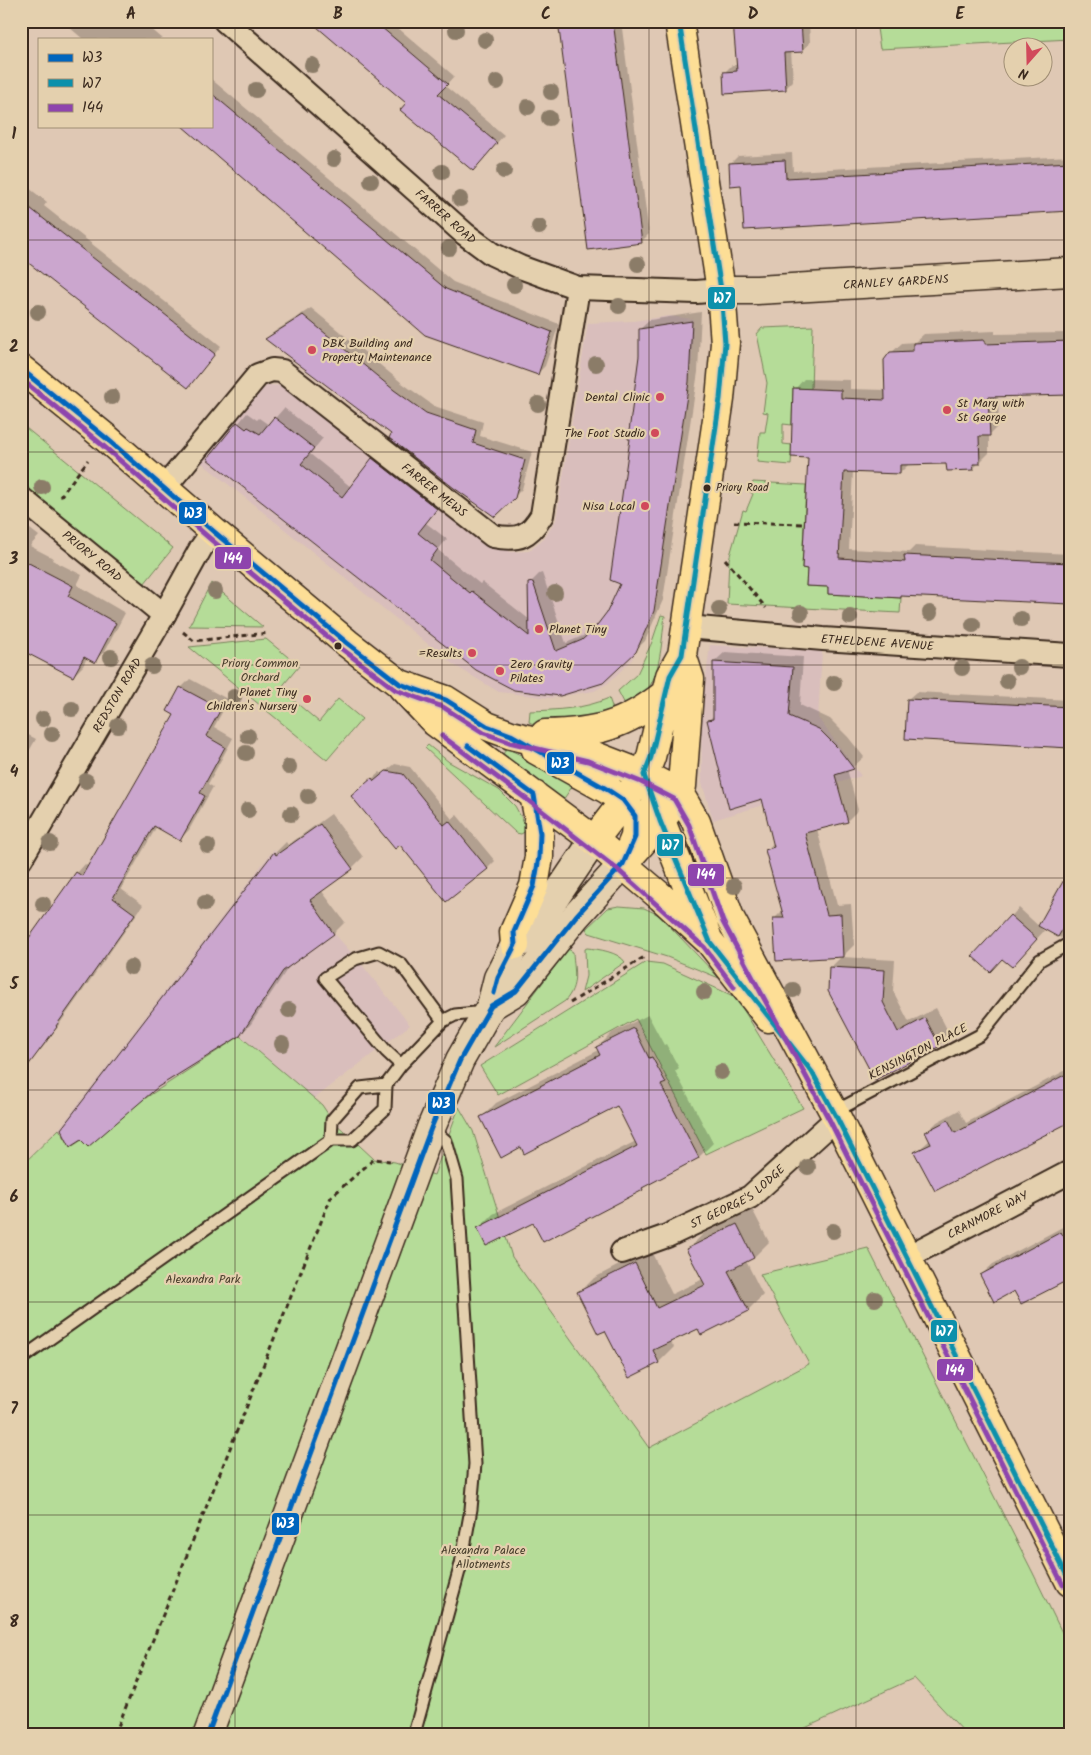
<svg xmlns="http://www.w3.org/2000/svg" width="1091" height="1755" font-family="Kalam,sans-serif">
<rect width="100%" height="100%" fill="#dfc8b4"/>
<filter id="ink" filterUnits="userSpaceOnUse"><feTurbulence type="fractalNoise" baseFrequency=".02" numOctaves="2"/><feDisplacementMap in="SourceGraphic" scale="10" xChannelSelector="R" yChannelSelector="G"/><feConvolveMatrix kernelMatrix="1 2 1 2 8 2 1 2 1" color-interpolation-filters="sRGB"/></filter>
<g filter="url(#ink)">
<!-- built -->
<path fill="#d9bebc" d="M 669,316 L 693,319 L 692,363 L 642,640 L 631,661 L 607,684 L 594,691 L 550,698 L 499,692 L 454,665 L 198,460 L 264,388 L 269,385 L 284,386 L 481,536 L 511,552 L 529,551 L 544,539 L 556,520 L 588,323 L 633,321 Z
M 710,645 L 822,651 L 818,718 L 861,776 L 713,820 L 702,783 L 701,716 Z
M 274,849 L 334,933 L 363,966 L 410,1025 L 314,1099 L 240,1036 L 70,1147 L 59,1129 Z"/>
<!-- green -->
<path fill="#b5dc98" stroke="#78835b" d="M 876,21 L 1070,21 L 1070,39 L 880,49 Z
M 813,326 L 811,389 L 793,388 L 792,425 L 783,424 L 783,444 L 792,445 L 791,465 L 757,462 L 760,432 L 765,432 L 768,413 L 763,412 L 767,383 L 757,334 L 762,328 Z
M 21,424 L 173,548 L 144,584 L 21,485 Z
M 753,482 L 806,485 L 802,568 L 807,569 L 806,586 L 828,587 L 828,594 L 901,598 L 900,613 L 727,604 L 729,559 L 743,510 L 746,511 L 753,494 L 750,492 Z
M 211,583 L 263,627 L 189,626 Z
M 661,615 L 665,616 C 662,636 661,665 652,682 C 647,693 635,701 627,708 L 618,691 L 637,674 L 652,642 Z
M 266,639 L 299,666 L 280,689 L 319,722 L 338,699 L 362,719 L 327,760 L 189,647 Z
M 609,698 L 615,715 L 543,728 L 529,722 L 530,711 C 556,710 585,709 609,698 Z
M 428,745 L 449,762 L 499,790 L 515,806 L 526,826 L 526,831 L 521,834 L 516,833 L 425,748 Z
M 506,748 L 576,781 L 563,800 L 502,757 Z
M 619,906 L 644,908 L 659,915 L 719,978 L 667,957 L 589,933 L 586,929 L 608,908 Z
M 587,948 C 598,949 619,952 625,962 L 582,992 L 586,976 L 585,949 Z
M 568,949 L 573,952 C 574,972 579,985 565,1001 L 494,1047 Z
M 646,962 L 663,964 L 731,995 L 740,1004 L 803,1108 L 706,1154 L 636,1019 L 498,1095 L 480,1066 Z
M 240,1036 L 322,1105 L 332,1120 L 374,1159 L 395,1162 L 434,1175 L 459,1107 L 473,1131 L 512,1257 L 649,1448 L 809,1364 L 760,1274 L 868,1248 L 1033,1573 L 1070,1649 L 1070,1734 L 966,1734 L 914,1678 L 792,1734 L 21,1734 L 21,1166 L 59,1129 L 71,1147 Z"/>
<!-- shadow -->
<path fill="#0003" d="M 62,21 L 142,21 L 163,39 L 83,39 Z
M 312,21 L 390,21 L 454,76 L 445,86 L 504,135 L 480,162 L 408,103 Z
M 558,21 L 621,21 L 649,234 L 641,242 L 564,61 Z
M 735,21 L 809,21 L 810,43 L 802,50 L 791,51 L 793,81 L 785,89 L 724,73 L 732,65 L 737,65 Z
M 211,79 L 453,282 L 559,324 L 545,366 L 538,373 L 211,126 Z
M 792,153 L 793,171 L 1070,156 L 1070,210 L 742,183 L 730,164 L 738,156 Z
M 21,182 L 47,202 L 44,206 L 221,346 L 188,387 L 21,248 Z
M 311,308 L 402,383 L 434,406 L 483,422 L 480,436 L 532,452 L 522,489 L 514,497 L 393,434 L 266,339 L 274,332 Z
M 701,312 L 698,372 L 663,600 L 645,641 L 602,682 L 209,459 L 247,413 L 257,420 L 259,418 L 269,425 L 284,408 L 323,438 L 310,454 L 351,487 L 383,450 L 446,499 L 426,523 L 447,539 L 438,550 L 480,584 L 482,582 L 530,620 L 529,584 L 539,574 L 542,573 L 566,643 L 592,632 L 608,613 L 621,584 L 631,438 L 640,356 L 640,329 L 650,320 Z
M 995,331 L 995,334 L 1070,333 L 1070,394 L 998,396 L 999,425 L 989,435 L 989,453 L 973,469 L 948,463 L 909,464 L 900,473 L 853,471 L 849,549 L 909,552 L 915,546 L 1070,554 L 1070,603 L 902,595 L 829,593 L 809,457 L 795,389 L 804,379 L 850,380 L 850,389 L 886,390 L 891,353 L 902,343 L 915,342 L 924,334 Z
M 21,522 L 39,536 L 30,546 L 53,558 L 52,560 L 82,575 L 77,585 L 125,613 L 105,651 L 94,661 L 87,658 L 83,666 L 73,676 L 21,648 Z
M 725,652 L 803,657 L 800,705 L 830,719 L 848,737 L 864,757 L 853,767 L 847,769 L 858,810 L 847,821 L 817,829 L 837,905 L 851,904 L 854,945 L 842,957 L 895,960 L 893,991 L 909,1022 L 936,1008 L 950,1035 L 939,1045 L 875,1079 L 831,967 L 842,956 L 774,919 L 783,910 L 767,850 L 774,842 L 763,798 L 708,721 L 714,715 L 714,662 Z
M 190,679 L 229,700 L 214,727 L 233,738 L 208,784 L 213,787 L 189,830 L 180,839 L 157,826 L 121,889 L 143,905 L 44,1046 L 21,1071 L 77,873 L 85,864 L 89,867 L 176,714 L 169,711 L 181,688 Z
M 916,692 L 1070,700 L 1070,747 L 908,699 Z
M 21,731 L 36,739 L 21,765 Z
M 395,764 L 410,767 L 452,819 L 457,815 L 495,861 L 487,869 L 401,843 L 352,796 L 380,772 L 382,774 Z
M 331,814 L 363,857 L 352,868 L 321,890 L 345,922 L 334,933 L 290,965 L 251,1024 L 240,1035 L 158,1086 L 82,1138 L 62,1129 L 275,853 L 286,842 L 288,845 Z
M 1070,872 L 1070,934 L 1061,938 L 1039,925 Z
M 1019,908 L 1044,931 L 1019,958 L 974,956 Z
M 648,1015 L 664,1045 L 666,1044 L 679,1068 L 675,1071 L 713,1143 L 699,1157 L 648,1183 L 642,1189 L 533,1221 L 479,1228 L 493,1214 L 636,1141 L 617,1104 L 521,1146 L 482,1117 L 496,1103 L 599,1050 L 598,1047 L 612,1033 Z
M 1070,1068 L 1070,1119 L 915,1153 L 930,1140 L 926,1133 L 937,1122 L 959,1110 L 966,1123 Z
M 752,1209 L 769,1242 L 754,1257 L 746,1261 L 763,1295 L 748,1310 L 698,1327 L 670,1341 L 674,1347 L 659,1362 L 629,1376 L 605,1329 L 579,1293 L 594,1278 L 650,1249 L 672,1294 L 703,1279 L 688,1249 L 703,1234 Z
M 1070,1223 L 1070,1278 L 1015,1289 L 981,1275 L 993,1264 Z
M 1070,1339 L 1070,1356 L 1064,1344 Z"/>
<!-- building -->
<path fill="#cba6ce" stroke="#3b2a1e" d="M 310,21 L 374,21 L 448,84 L 438,94 L 497,143 L 473,171 L 400,110 L 406,103 Z
M 558,21 L 613,21 L 642,243 L 588,250 Z
M 733,21 L 801,21 L 803,52 L 784,53 L 786,90 L 724,94 L 723,72 L 737,71 Z
M 211,93 L 446,289 L 552,332 L 538,375 L 425,335 L 182,126 L 211,126 Z
M 785,160 L 786,178 L 1070,162 L 1070,211 L 744,230 L 741,185 L 730,186 L 729,163 Z
M 21,201 L 215,354 L 188,388 L 21,257 Z
M 303,315 L 394,390 L 426,413 L 476,430 L 473,443 L 525,460 L 515,498 L 495,517 L 454,488 L 389,438 L 391,434 L 265,339 Z
M 692,321 L 689,382 L 654,611 L 636,652 L 603,683 L 560,696 L 514,690 L 476,670 L 207,459 L 237,422 L 246,429 L 248,427 L 260,434 L 274,417 L 314,448 L 301,464 L 342,497 L 372,458 L 437,509 L 418,533 L 438,549 L 430,560 L 470,593 L 472,591 L 529,636 L 528,583 L 533,582 L 556,651 L 582,640 L 594,629 L 607,612 L 620,584 L 610,580 L 630,439 L 628,439 L 639,356 L 639,329 Z
M 985,340 L 985,344 L 1070,341 L 1070,395 L 988,397 L 990,436 L 979,436 L 980,464 L 973,464 L 974,470 L 947,471 L 946,464 L 900,465 L 900,474 L 844,472 L 839,558 L 905,562 L 904,555 L 1070,563 L 1070,604 L 901,596 L 901,598 L 828,594 L 828,587 L 806,586 L 807,569 L 802,568 L 808,458 L 791,457 L 793,388 L 841,390 L 841,398 L 885,400 L 884,360 L 890,352 L 913,351 L 913,343 Z
M 21,559 L 73,586 L 68,596 L 116,623 L 95,663 L 84,657 L 73,677 L 21,650 Z
M 713,662 L 793,667 L 789,716 L 819,729 L 838,748 L 854,769 L 835,775 L 848,822 L 805,833 L 827,915 L 841,914 L 843,957 L 776,961 L 773,918 L 784,918 L 765,850 L 774,847 L 762,799 L 729,809 L 707,720 L 713,719 Z
M 180,687 L 221,709 L 206,736 L 225,747 L 200,793 L 205,796 L 180,841 L 154,826 L 113,898 L 135,914 L 56,1026 L 57,1027 L 21,1075 L 21,949 L 76,872 L 82,876 L 174,715 L 167,711 Z
M 907,699 L 1070,707 L 1070,748 L 905,739 Z
M 386,771 L 403,774 L 444,825 L 449,821 L 488,869 L 446,902 L 400,845 L 395,849 L 351,796 L 372,778 L 374,781 Z
M 320,824 L 353,869 L 310,900 L 334,934 L 283,971 L 240,1036 L 158,1087 L 88,1147 L 81,1140 L 70,1147 L 61,1129 L 274,852 L 276,855 Z
M 1070,869 L 1070,916 L 1058,937 L 1038,926 Z
M 1010,915 L 1037,939 L 1012,967 L 1002,959 L 990,972 L 972,956 Z
M 829,967 L 885,970 L 883,1002 L 898,1032 L 925,1018 L 940,1046 L 875,1080 L 828,991 Z
M 634,1028 L 649,1058 L 652,1057 L 666,1083 L 661,1085 L 699,1158 L 642,1188 L 643,1190 L 543,1242 L 533,1223 L 486,1246 L 477,1228 L 637,1146 L 617,1106 L 524,1154 L 521,1147 L 501,1158 L 480,1117 L 600,1055 L 596,1047 Z
M 1070,1072 L 1070,1122 L 935,1191 L 914,1152 L 931,1144 L 925,1132 L 948,1120 L 955,1133 Z
M 737,1224 L 754,1258 L 728,1271 L 749,1311 L 701,1335 L 698,1329 L 653,1350 L 659,1363 L 629,1378 L 605,1331 L 598,1334 L 577,1292 L 635,1263 L 657,1308 L 705,1285 L 686,1249 Z
M 1061,1232 L 1070,1248 L 1070,1279 L 1021,1304 L 1014,1291 L 994,1302 L 980,1275 Z"/>
<g fill="none" stroke-linecap="round" stroke-linejoin="round">
<!-- lane casing -->
<g stroke="#3b2a1e" stroke-width="15">
<path id="lane" d="M 401,1065 L 386,1051 L 325,978 L 355,959 L 379,952 L 401,964 L 443,1021
M 834,1112 L 980,1035 L 1040,960 L 1070,943
M 331,1140 L 332,1120 L 360,1088 L 386,1085
M 21,1359 L 331,1140 L 352,1140 L 385,1109 L 386,1085 L 401,1065 L 443,1021 L 455,1015 L 485,1012
M 414,1734 L 461,1564 L 471,1509 L 475,1464 L 457,1179 L 446,1141 L 431,1128"/>
</g>
<!-- street casing -->
<g stroke="#3b2a1e" stroke-width="26">
<g id="street">
<path id="s1" d="M 225,21 L 465,234 L 492,254 L 520,267 L 578,288 L 696,292 L 721,290"/>
<path id="s2" d="M 164,488 L 258,375 L 272,370 L 282,371 L 493,536 C 518,541 529,537 542,515 L 578,288"/>
<path id="s3" d="M 21,498 L 164,615"/>
<path id="s4" d="M 687,627 L 823,639 L 1070,655"/>
<path id="s5" d="M 21,859 L 164,615 L 201,548 L 213,531"/>
<path id="s6" d="M 622,1252 L 667,1236 L 750,1197 L 837,1118"/>
<path id="s7" d="M 907,1257 L 1070,1172"/>
</g>
</g>
<!-- secondary casing -->
<g stroke="#3b2a1e" stroke-width="31">
<g id="secondary">
<path id="s8" d="M 721,290 L 757,290 L 1070,272"/>
<path d="M 491,1006 L 516,991 L 576,916 L 623,864"/>
<path d="M 208,1734 L 431,1128 L 460,1060 L 491,1006 L 498,978 L 515,945 L 527,939 L 594,840"/>
</g>
</g>
<!-- primary casing -->
<g stroke="#3b2a1e" stroke-width="31">
<path id="primary" d="M 21,369 L 106,438 L 213,531 L 347,643 L 400,684 L 446,700 L 487,726 L 511,735 L 590,754 L 644,775 L 679,793 L 696,822 L 730,918 L 837,1118 L 1070,1582
M 402,687 L 435,722 L 594,840 L 661,897 L 710,942 L 769,1018
M 545,734 C 597,733 624,726 665,694
M 536,750 L 608,790 L 623,800 L 635,816 L 636,823 L 635,837 L 627,856
M 655,806 L 707,936
M 594,840 L 644,775 L 651,757 L 670,676 L 682,655 L 720,399 L 725,343 L 721,290 L 679,21
M 623,864 C 643,840 670,816 682,786 L 690,679 L 682,655
M 515,945 L 514,932 L 534,886 L 539,857 L 539,820 L 534,795"/>
</g>
<!-- path -->
<path stroke="#3b2a1e" stroke-width="3" stroke-dasharray="5 4" stroke-linecap="butt" d="M 60,497 L 88,460
M 734,522 L 804,524
M 725,559 L 766,608
M 183,632 L 194,641 L 269,633
M 570,1003 L 646,956
M 115,1734 L 331,1197 L 374,1159 L 390,1161"/>
<!-- lane -->
<use href="#lane" stroke="#e4d0ae" stroke-width="11"/>
<!-- street -->
<use href="#street" stroke="#e4d0ae" stroke-width="22"/>
<!-- secondary -->
<use href="#secondary" stroke="#e4d0ae" stroke-width="28"/>
<!-- primary -->
<use href="#primary" stroke="#fdde96" stroke-width="28"/>
<!-- bus-1 casing -->
<g stroke="#e4d0ae" stroke-width="9">
<path id="bus-1" d="M 21,369 L 106,438 L 213,531 L 347,643 L 400,684 L 446,700 L 487,726 L 511,735 L 608,790 L 623,800 L 635,816 L 635,837 L 623,864 L 576,916 L 516,991 L 491,1006 L 460,1060 L 431,1128 L 208,1734
M 468,746 L 534,795 L 540,833 L 539,857 L 534,886 L 514,932 L 515,945 L 498,978 L 494,993"/>
</g>
<!-- bus-2 casing -->
<g stroke="#e4d0ae" stroke-width="9">
<path id="bus-2" d="M 679,21 L 721,290 L 725,343 L 720,399 L 682,655 L 670,676 L 651,757 L 644,775 L 660,821 L 710,942 L 812,1072 L 837,1118 L 1070,1582"/>
</g>
<!-- bus-3 casing -->
<g stroke="#e4d0ae" stroke-width="9">
<path id="bus-3" d="M 21,379 L 101,444 L 208,537 L 342,649 L 396,690 L 443,707 L 484,733 L 509,742 L 588,761 L 641,782 L 674,799 L 689,825 L 723,922 L 830,1121 L 1063,1585
M 442,736 L 529,801 L 618,870 L 704,947 L 734,987"/>
</g>
<!-- bus-1 -->
<use href="#bus-1" stroke="#0065bd" stroke-width="5"/>
<!-- bus-2 -->
<use href="#bus-2" stroke="#0c90ab" stroke-width="5"/>
<!-- bus-3 -->
<use href="#bus-3" stroke="#8e44ad" stroke-width="5"/>
</g>
<!-- trees -->
<g fill="#8b7b68">
<circle cx="456" cy="30" r="8"/>
<circle cx="485" cy="40" r="8"/>
<circle cx="312" cy="65" r="8"/>
<circle cx="497" cy="82" r="8"/>
<circle cx="256" cy="90" r="8"/>
<circle cx="551" cy="92" r="8"/>
<circle cx="528" cy="107" r="8"/>
<circle cx="549" cy="118" r="8"/>
<circle cx="334" cy="159" r="8"/>
<circle cx="504" cy="171" r="8"/>
<circle cx="442" cy="172" r="8"/>
<circle cx="371" cy="181" r="8"/>
<circle cx="460" cy="199" r="8"/>
<circle cx="539" cy="227" r="8"/>
<circle cx="449" cy="248" r="8"/>
<circle cx="638" cy="264" r="8"/>
<circle cx="514" cy="285" r="8"/>
<circle cx="619" cy="306" r="8"/>
<circle cx="38" cy="312" r="8"/>
<circle cx="596" cy="364" r="8"/>
<circle cx="112" cy="397" r="8"/>
<circle cx="538" cy="404" r="8"/>
<circle cx="42" cy="487" r="8"/>
<circle cx="215" cy="591" r="8"/>
<circle cx="555" cy="593" r="8"/>
<circle cx="719" cy="609" r="8"/>
<circle cx="801" cy="613" r="8"/>
<circle cx="930" cy="613" r="8"/>
<circle cx="850" cy="617" r="8"/>
<circle cx="1021" cy="619" r="8"/>
<circle cx="973" cy="625" r="8"/>
<circle cx="111" cy="657" r="8"/>
<circle cx="152" cy="666" r="8"/>
<circle cx="1019" cy="667" r="8"/>
<circle cx="962" cy="668" r="8"/>
<circle cx="1007" cy="681" r="8"/>
<circle cx="834" cy="683" r="8"/>
<circle cx="234" cy="697" r="8"/>
<circle cx="72" cy="709" r="8"/>
<circle cx="43" cy="719" r="8"/>
<circle cx="118" cy="726" r="8"/>
<circle cx="52" cy="734" r="8"/>
<circle cx="248" cy="736" r="8"/>
<circle cx="246" cy="753" r="8"/>
<circle cx="289" cy="767" r="8"/>
<circle cx="86" cy="781" r="8"/>
<circle cx="308" cy="796" r="8"/>
<circle cx="248" cy="810" r="8"/>
<circle cx="291" cy="814" r="8"/>
<circle cx="50" cy="843" r="8"/>
<circle cx="208" cy="846" r="8"/>
<circle cx="734" cy="886" r="8"/>
<circle cx="205" cy="903" r="8"/>
<circle cx="43" cy="904" r="8"/>
<circle cx="131" cy="967" r="8"/>
<circle cx="793" cy="990" r="8"/>
<circle cx="704" cy="992" r="8"/>
<circle cx="289" cy="1010" r="8"/>
<circle cx="282" cy="1044" r="8"/>
<circle cx="721" cy="1072" r="8"/>
<circle cx="808" cy="1167" r="8"/>
<circle cx="833" cy="1231" r="8"/>
<circle cx="875" cy="1299" r="8"/>
</g>
</g>
<!-- grid -->
<path fill="none" stroke="#3b2a1e" stroke-width="1" stroke-opacity="0.55" d="M 235,21 L 235,1734M 442,21 L 442,1734M 649,21 L 649,1734M 856,21 L 856,1734M 21,240 L 1070,240M 21,452 L 1070,452M 21,665 L 1070,665M 21,878 L 1070,878M 21,1090 L 1070,1090M 21,1302 L 1070,1302M 21,1515 L 1070,1515"/>
<!-- markers -->
<g fill="#d1495b" stroke="#e4d0ae" stroke-width="2">
<circle cx="312" cy="350" r="5"/>
<circle cx="660" cy="397" r="5"/>
<circle cx="947" cy="410" r="5"/>
<circle cx="655" cy="433" r="5"/>
<circle cx="645" cy="506" r="5"/>
<circle cx="539" cy="629" r="5"/>
<circle cx="472" cy="653" r="5"/>
<circle cx="500" cy="671" r="5"/>
<circle cx="307" cy="699" r="5"/>
</g>
<g fill="#3b2a1e" stroke="#e4d0ae" stroke-width="2">
<circle cx="707" cy="488" r="4.5"/>
<circle cx="338" cy="646" r="4.5"/>
</g>
<g text-anchor="middle" dominant-baseline="central" stroke-width="4.5" stroke-linejoin="round" paint-order="stroke">
<!-- bus labels -->
<g font-size="11" fill="#3b2a1e" stroke="#e4d0ae" text-anchor="start">
<text x="716" y="488">Priory Road</text>
</g>
<!-- street labels -->
<g font-size="12" fill="#3b2a1e" stroke="#e4d0ae">
<text stroke="none"><textPath href="#s1" startOffset="295">FARRER ROAD</textPath></text>
<text stroke="none"><textPath href="#s8" startOffset="175">CRANLEY GARDENS</textPath></text>
<text stroke="none"><textPath href="#s2" startOffset="365">FARRER MEWS</textPath></text>
<text stroke="none"><textPath href="#s3" startOffset="92">PRIORY ROAD</textPath></text>
<text stroke="none"><textPath href="#s4" startOffset="191">ETHELDENE AVENUE</textPath></text>
<text stroke="none"><textPath href="#s5" startOffset="190">REDSTON ROAD</textPath></text>
<text transform="translate(918 1052) rotate(-27)">KENSINGTON PLACE</text>
<text stroke="none"><textPath href="#s6" startOffset="129">ST GEORGE'S LODGE</textPath></text>
<text stroke="none"><textPath href="#s7" startOffset="91">CRANMORE WAY</textPath></text>
</g>
<!-- poi labels -->
<g font-size="12" fill="#3b2a1e" stroke="#e4d0ae" text-anchor="end">
<text x="322" y="343" text-anchor="start">DBK Building and<tspan x="322" dy="14">Property Maintenance</tspan></text>
<text x="650" y="397">Dental Clinic</text>
<text x="957" y="403" text-anchor="start">St Mary with<tspan x="957" dy="14">St George</tspan></text>
<text x="645" y="433">The Foot Studio</text>
<text x="635" y="506">Nisa Local</text>
<text x="549" y="629" text-anchor="start">Planet Tiny</text>
<text x="462" y="653">=Results</text>
<text x="510" y="664" text-anchor="start">Zero Gravity<tspan x="510" dy="14">Pilates</tspan></text>
<text x="297" y="692">Planet Tiny<tspan x="297" dy="14">Children's Nursery</tspan></text>
</g>
<!-- park labels -->
<g font-size="12" fill="#473c2a" stroke="#e4d0ae">
<text x="260" y="663">Priory Common<tspan x="260" dy="14">Orchard</tspan></text>
<text x="203" y="1279">Alexandra Park</text>
<text x="483" y="1550">Alexandra Palace<tspan x="483" dy="14">Allotments</tspan></text>
</g>
</g>
<g stroke="#e4d0ae" stroke-width="2">
<rect x="707" y="286" width="29" height="24" rx="5" fill="#0c90ab"/>
<rect x="178" y="501" width="29" height="24" rx="5" fill="#0065bd"/>
<rect x="214" y="546" width="38" height="24" rx="5" fill="#8e44ad"/>
<rect x="546" y="751" width="29" height="24" rx="5" fill="#0065bd"/>
<rect x="656" y="833" width="28" height="24" rx="5" fill="#0c90ab"/>
<rect x="687" y="863" width="38" height="24" rx="5" fill="#8e44ad"/>
<rect x="427" y="1091" width="29" height="24" rx="5" fill="#0065bd"/>
<rect x="930" y="1319" width="28" height="24" rx="5" fill="#0c90ab"/>
<rect x="936" y="1358" width="38" height="24" rx="5" fill="#8e44ad"/>
<rect x="271" y="1512" width="29" height="24" rx="5" fill="#0065bd"/>
</g>
<g font-size="14" text-anchor="middle" font-weight="bold" fill="#fff">
<text x="722" y="303">W7</text>
<text x="193" y="518">W3</text>
<text x="233" y="563">144</text>
<text x="560" y="768">W3</text>
<text x="670" y="850">W7</text>
<text x="706" y="879">144</text>
<text x="441" y="1108">W3</text>
<text x="944" y="1336">W7</text>
<text x="955" y="1375">144</text>
<text x="285" y="1528">W3</text>
</g>
<!-- margin -->
<rect width="1091" height="1755" fill="none" stroke="#e4d0ae" stroke-width="55"/>
<!-- legend -->
<rect x="38" y="38" width="175" height="90" fill="#e4d0ae" stroke="#a08e74"/>
<rect x="48" y="54" width="25" height="8" fill="#0065bd" stroke="#a08e74"/>
<text x="82" y="62" font-size="15" fill="#3b2a1e">W3</text>
<rect x="48" y="79" width="25" height="8" fill="#0c90ab" stroke="#a08e74"/>
<text x="82" y="88" font-size="15" fill="#3b2a1e">W7</text>
<rect x="48" y="104" width="25" height="8" fill="#8e44ad" stroke="#a08e74"/>
<text x="82" y="112" font-size="15" fill="#3b2a1e">144</text>
<!-- north arrow -->
<g transform="translate(1028 62) rotate(200)"><circle r="24" fill="#e4d0ae" stroke="#a08e74"/>
<path d="M0-4L9 19L0 12L-9 19Z" fill="#d1495b"/>
<text y="-8" font-size="14" font-weight="bold" text-anchor="middle" fill="#3b2a1e">N</text>
</g>
<rect x="28" y="28" width="1036" height="1700" fill="none" stroke="#3b2a1e" stroke-width="2"/>
<g font-size="16" text-anchor="middle" font-weight="bold" fill="#3b2a1e">
<text x="131" y="19">A</text>
<text x="338" y="19">B</text>
<text x="546" y="19">C</text>
<text x="753" y="19">D</text>
<text x="960" y="19">E</text>
<text x="14" y="139">1</text>
<text x="14" y="352">2</text>
<text x="14" y="564">3</text>
<text x="14" y="777">4</text>
<text x="14" y="989">5</text>
<text x="14" y="1202">6</text>
<text x="14" y="1414">7</text>
<text x="14" y="1627">8</text>
</g>
</svg>
